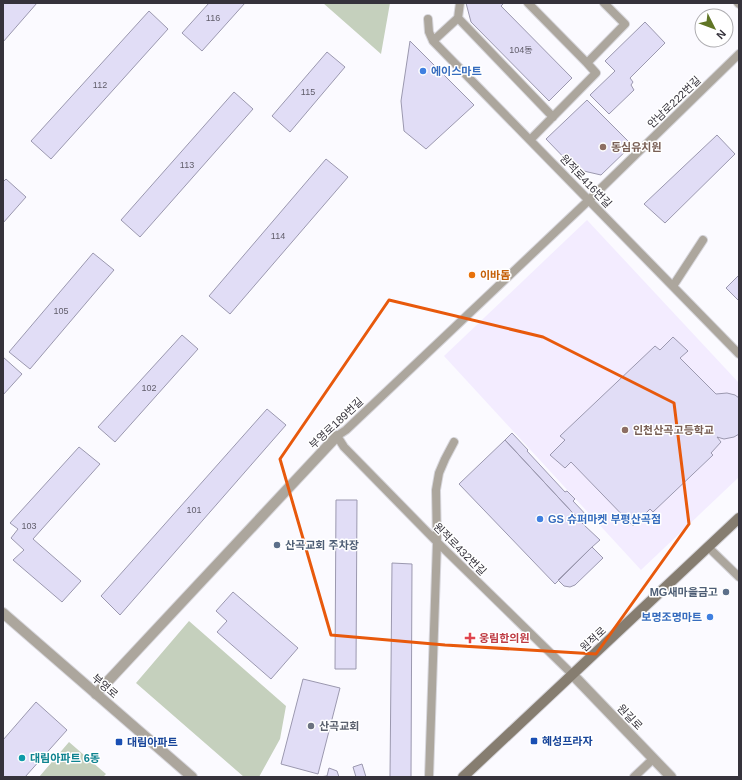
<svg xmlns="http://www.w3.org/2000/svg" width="742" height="780" font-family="Helvetica,'Noto Sans KR',sans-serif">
<rect width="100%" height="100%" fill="#fbfaff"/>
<!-- built -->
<path fill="#f3ecff" d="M 587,220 L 739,383 L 739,477 L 641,570 L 444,356 Z"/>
<!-- green -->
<path fill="#c5d0bd" d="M 323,3 L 390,3 L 381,54 Z
M 189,621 L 286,706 L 280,739 L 259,777 L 244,777 L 136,683 Z
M 69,742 L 106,774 L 103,777 L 39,777 Z"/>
<!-- building -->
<path fill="#e1ddf6" stroke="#9b98af" d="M 4,3 L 37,3 L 3,42 L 3,4 Z
M 209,3 L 245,3 L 202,51 L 182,33 Z
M 466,3 L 504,3 L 501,6 L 572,78 L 549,101 L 471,22 Z
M 149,11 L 168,29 L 51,159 L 31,141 Z
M 645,22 L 665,43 L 630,78 L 633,82 L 631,85 L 634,90 L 609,114 L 590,95 L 615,71 L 605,61 Z
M 410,41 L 474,105 L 426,149 L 404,131 L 401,101 Z
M 327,52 L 345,67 L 290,132 L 272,116 Z
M 234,92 L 253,109 L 140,237 L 121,220 Z
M 587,100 L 632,145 L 601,175 L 575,169 L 546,139 Z
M 717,135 L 735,154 L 665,223 L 644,204 Z
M 326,159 L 348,177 L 230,314 L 209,296 Z
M 6,179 L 26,197 L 3,223 L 3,182 Z
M 93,253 L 114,270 L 30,369 L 9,352 Z
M 739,275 L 739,301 L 726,288 Z
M 182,335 L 198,349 L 115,442 L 98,427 Z
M 673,337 L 688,351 L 680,358 L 716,394 L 727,393 L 735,395 L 739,398 L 739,434 L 734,437 L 724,439 L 717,437 L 721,442 L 711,453 L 713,455 L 653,512 L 650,509 L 633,526 L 571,462 L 565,468 L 550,455 L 565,440 L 560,436 L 655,346 L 660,350 Z
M 3,357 L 22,374 L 3,395 Z
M 267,409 L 286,425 L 120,615 L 101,596 Z
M 512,433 L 528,450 L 527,451 L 565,492 L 567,491 L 575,499 L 573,501 L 590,519 L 584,525 L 505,440 Z
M 505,440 L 584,525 L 600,540 L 592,547 L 555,584 L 459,484 Z
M 79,447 L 100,464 L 33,539 L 81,581 L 62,602 L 13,560 L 24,550 L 11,538 L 18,529 L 10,523 Z
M 336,500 L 357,500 L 356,669 L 335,669 Z
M 592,547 L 603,558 L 575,585 L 570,587 L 564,586 L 558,580 Z
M 392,563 L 412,564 L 411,777 L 390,777 Z
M 233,592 L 298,648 L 271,679 L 217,632 L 227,621 L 216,611 Z
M 303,679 L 340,688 L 318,774 L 281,764 Z
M 36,702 L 67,730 L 25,777 L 3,777 L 3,740 Z
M 362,764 L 366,777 L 356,777 L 353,767 Z
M 329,768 L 337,771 L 339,777 L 319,777 L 327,776 Z"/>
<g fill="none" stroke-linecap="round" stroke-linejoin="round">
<!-- service casing -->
<g stroke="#d7d6dc" stroke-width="10">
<path id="service" d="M 528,3 L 587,63
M 738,3 L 739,4
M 458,18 L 553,117
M 428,19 L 429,32 L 433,41 L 739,354
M 433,41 L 458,18 L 460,3
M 530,140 L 596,73 L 587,63 L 625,24 L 604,3
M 673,286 L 703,240
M 708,547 L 739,577
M 572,674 L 437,542 L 344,447 L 337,436 L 346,430 L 589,200 L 739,54
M 429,777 L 437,542 L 436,490 L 439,473 L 445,459 L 454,442
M 634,777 L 653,759"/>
</g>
<!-- minor casing -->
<g stroke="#d7d6dc" stroke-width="12">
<path id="minor" d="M 96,694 L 337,436"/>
</g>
<!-- tertiary casing -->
<g stroke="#d7d6dc" stroke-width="12">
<path id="tertiary" d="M 3,613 L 192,777
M 572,674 L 671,777"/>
</g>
<!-- secondary casing -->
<g stroke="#d7d6dc" stroke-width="12">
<path id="secondary" d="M 463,777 L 739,518"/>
</g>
<!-- service -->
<use href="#service" stroke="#aca69d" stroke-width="8"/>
<!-- minor -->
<use href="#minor" stroke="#aca69d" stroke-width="10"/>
<!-- tertiary -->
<use href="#tertiary" stroke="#aca69d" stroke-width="10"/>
<!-- secondary -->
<use href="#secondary" stroke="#867d70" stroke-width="10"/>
</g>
<!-- marked area -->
<path fill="none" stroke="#e8590c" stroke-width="3" stroke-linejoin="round" d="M 389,300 L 543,337 L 674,403 L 689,524 L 596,654 L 445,645 L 331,635 L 280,459 Z"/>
<!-- markers -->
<g fill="#3f7fe0" stroke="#fff" stroke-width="1.5">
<circle cx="423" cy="71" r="4"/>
<circle cx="540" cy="519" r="4"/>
<circle cx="710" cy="617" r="4"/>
</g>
<g fill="#8d6e63" stroke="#fff" stroke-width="1.5">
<circle cx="603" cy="147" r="4"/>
<circle cx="625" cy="430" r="4"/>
</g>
<circle fill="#e8710a" stroke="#fff" stroke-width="1.5" cx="472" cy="275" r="4"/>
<g fill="#5c6f8a" stroke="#fff" stroke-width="1.5">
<circle cx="277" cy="545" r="4"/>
<circle cx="726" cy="592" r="4"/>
</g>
<path fill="#e0444e" stroke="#fff" stroke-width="1.5" d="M468 632h4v4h4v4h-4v4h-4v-4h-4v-4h4z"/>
<circle fill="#6b7280" stroke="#fff" stroke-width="1.5" cx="311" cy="726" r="4"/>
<g fill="#1a4fb4" stroke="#fff" stroke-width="1.5">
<rect x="530" y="737" width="8" height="8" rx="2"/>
<rect x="115" y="738" width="8" height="8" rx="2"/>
</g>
<circle fill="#0f9aa8" stroke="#fff" stroke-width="1.5" cx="22" cy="758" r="4"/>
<g text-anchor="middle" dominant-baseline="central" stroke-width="3" stroke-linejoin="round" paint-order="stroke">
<!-- number labels -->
<g font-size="9" fill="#605d6a">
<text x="213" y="18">116</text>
<text x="521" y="50">104동</text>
<text x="100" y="85">112</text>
<text x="308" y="92">115</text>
<text x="187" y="165">113</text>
<text x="278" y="236">114</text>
<text x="61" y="311">105</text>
<text x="149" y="388">102</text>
<text x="194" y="510">101</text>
<text x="29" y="526">103</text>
</g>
<!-- shop labels -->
<g font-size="11" font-weight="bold" fill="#366cbe" stroke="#fff" text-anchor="start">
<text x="431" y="71">에이스마트</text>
<text x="548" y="519">GS 슈퍼마켓 부평산곡점</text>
<text x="702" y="617" text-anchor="end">보명조명마트</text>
</g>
<!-- street labels -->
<g font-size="11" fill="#35323b" stroke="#fff">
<text transform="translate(674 102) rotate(-44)">안남로222번길</text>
<text transform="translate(586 181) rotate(46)">원적로416번길</text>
<text transform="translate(336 423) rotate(-43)">부영로189번길</text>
<text transform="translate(460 549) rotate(45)">원적로432번길</text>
<text transform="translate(593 639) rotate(-43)">원적로</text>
<text transform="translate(105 686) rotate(41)">부영로</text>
<text transform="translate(630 717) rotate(46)">원길로</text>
</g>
<!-- education labels -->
<g font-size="11" font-weight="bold" fill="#785e54" stroke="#fff" text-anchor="start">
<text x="611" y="147">동심유치원</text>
<text x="633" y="430">인천산곡고등학교</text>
</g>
<!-- food labels -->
<g font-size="11" font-weight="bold" fill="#c56008" stroke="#fff" text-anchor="start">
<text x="480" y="275">이바돔</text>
</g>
<!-- service labels -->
<g font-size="11" font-weight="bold" fill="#4e5e75" stroke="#fff" text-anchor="start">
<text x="285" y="545">산곡교회 주차장</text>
<text x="718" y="592" text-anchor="end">MG새마을금고</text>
</g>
<!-- health labels -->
<g font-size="11" font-weight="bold" fill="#be3a42" stroke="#fff" text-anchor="start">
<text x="479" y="638">웅림한의원</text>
</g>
<!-- worship labels -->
<g font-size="11" font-weight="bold" fill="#5b616d" stroke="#fff" text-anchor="start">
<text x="319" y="726">산곡교회</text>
</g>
<!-- transit labels -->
<g font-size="11" font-weight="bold" fill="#164399" stroke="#fff" text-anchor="start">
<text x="542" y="741">혜성프라자</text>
<text x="127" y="742">대림아파트</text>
</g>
<!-- culture labels -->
<g font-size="11" font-weight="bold" fill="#0d838f" stroke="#fff" text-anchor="start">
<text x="30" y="758">대림아파트 6동</text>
</g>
</g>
<!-- border -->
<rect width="742" height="780" fill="none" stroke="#35323b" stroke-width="8"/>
<!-- north arrow -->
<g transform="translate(714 28) rotate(132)"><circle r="19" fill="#ffffff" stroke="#aeadb1"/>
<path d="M0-3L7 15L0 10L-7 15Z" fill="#607525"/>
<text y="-6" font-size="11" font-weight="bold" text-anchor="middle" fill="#35323b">N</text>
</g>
</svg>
